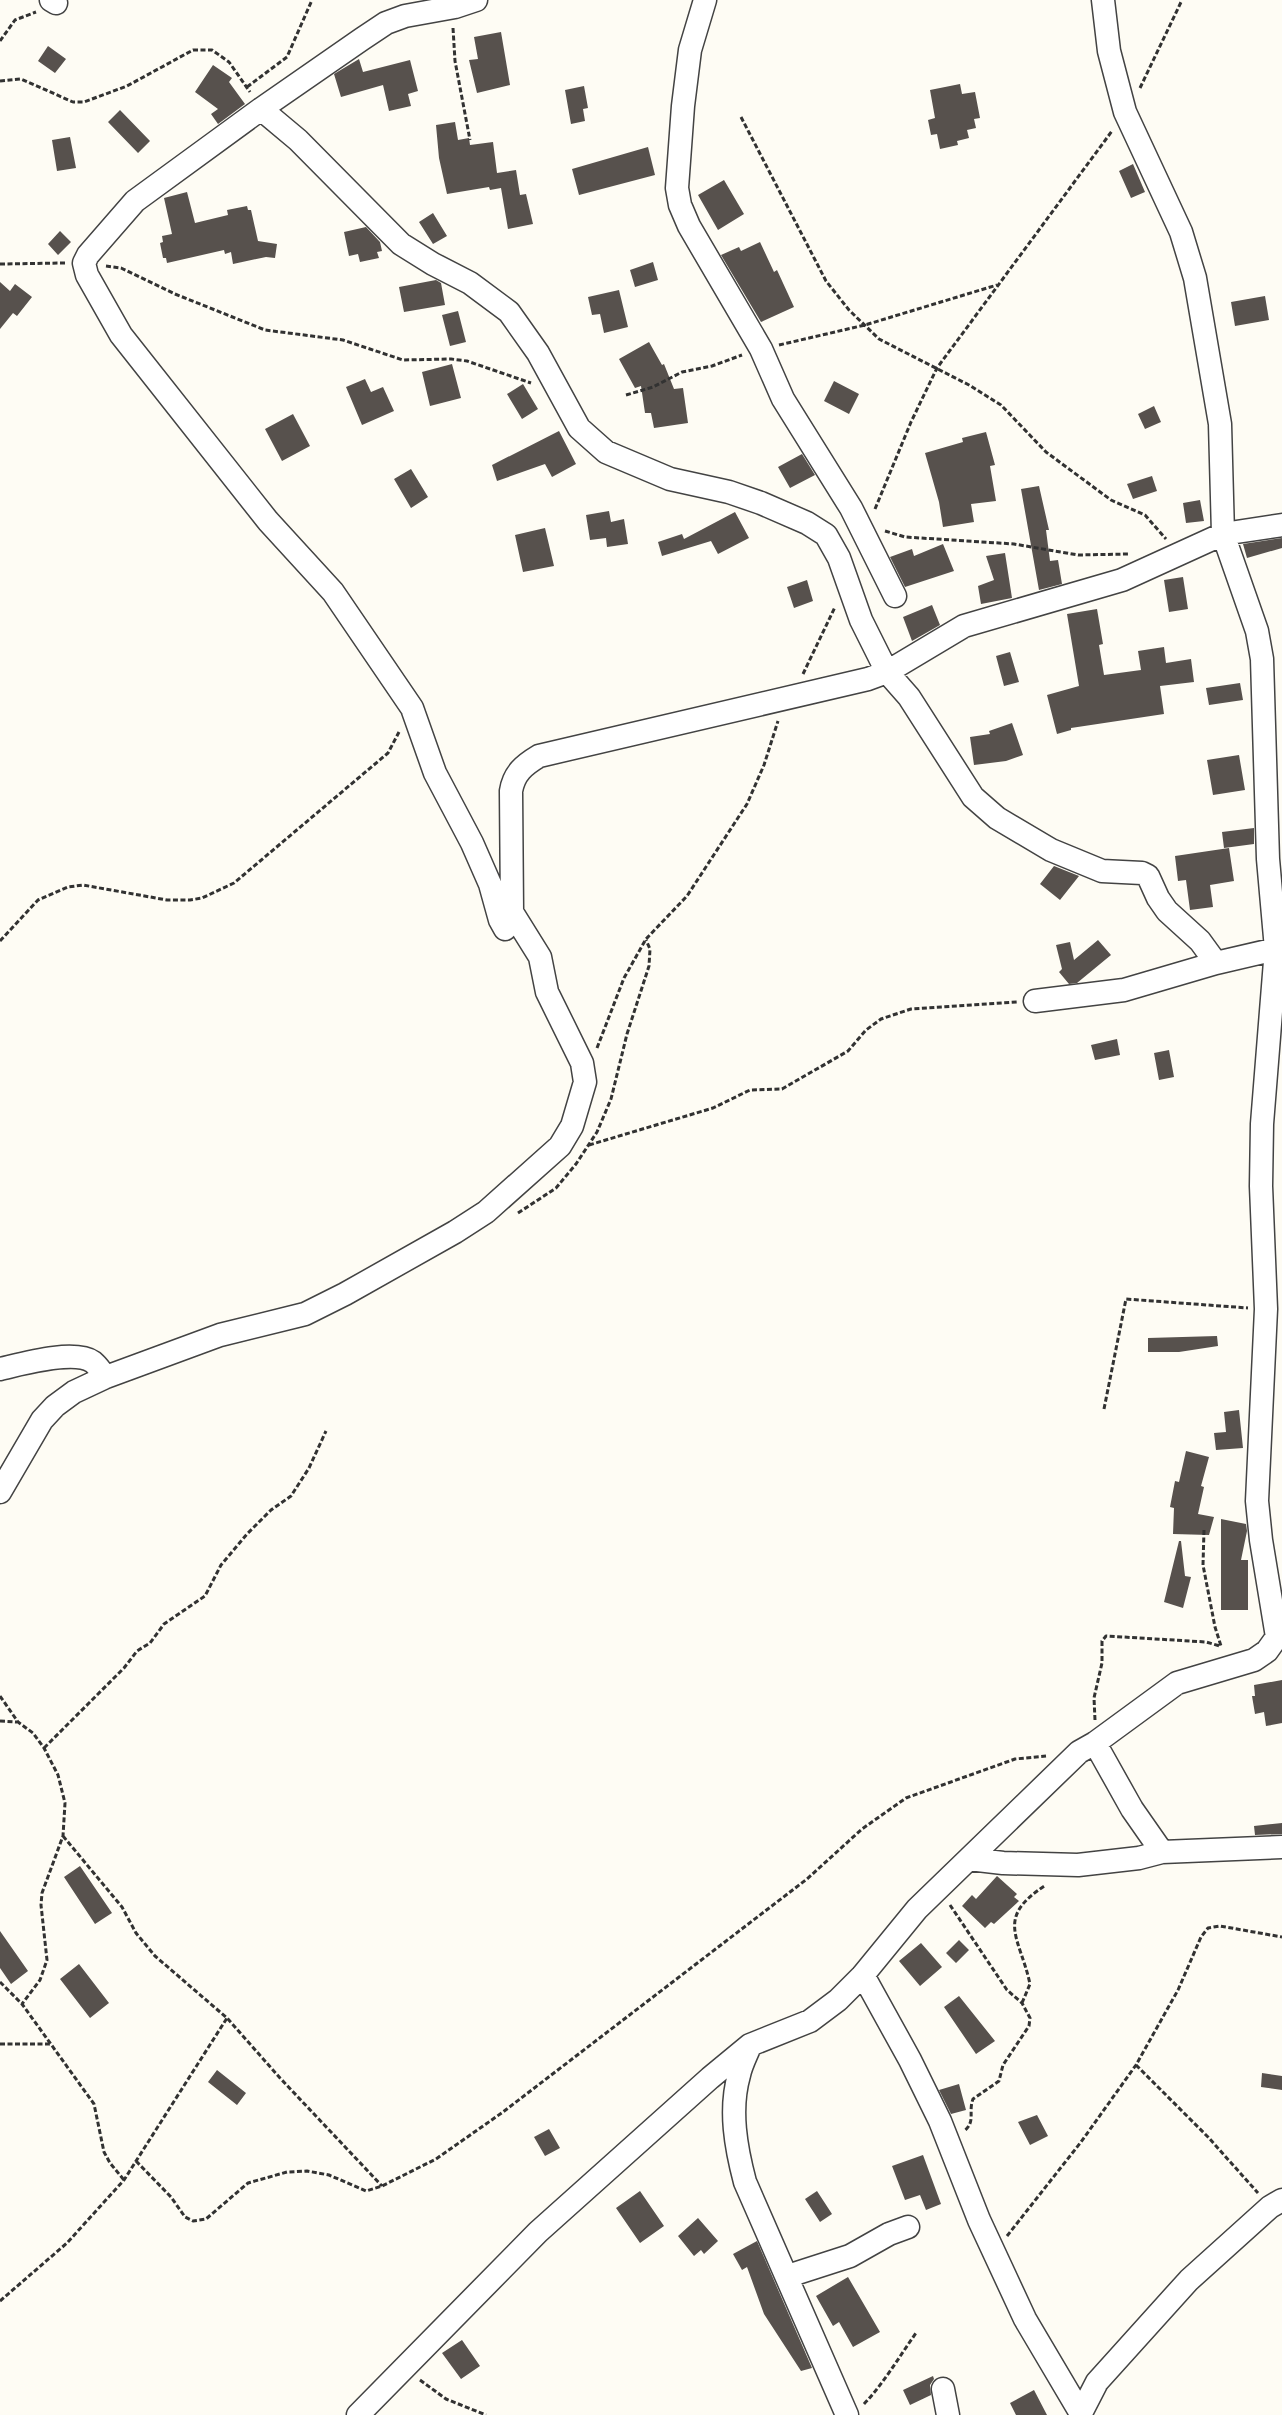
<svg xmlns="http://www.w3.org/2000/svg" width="1282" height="2415" font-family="'PT Serif',serif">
<rect width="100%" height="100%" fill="#fefcf4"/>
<!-- building -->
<path fill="#57514d" d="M 501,32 L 510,85 L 477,93 L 469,60 L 478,59 L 474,37 Z
M 48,46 L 66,59 L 55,73 L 38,61 Z
M 359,59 L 363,72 L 410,60 L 418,91 L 408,94 L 411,106 L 389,111 L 383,85 L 341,97 L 334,74 Z
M 213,65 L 232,78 L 229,82 L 245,104 L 218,124 L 211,114 L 218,109 L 195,92 Z
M 960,84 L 962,94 L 975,92 L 980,118 L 974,119 L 976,128 L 967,130 L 969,138 L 957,141 L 958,145 L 940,149 L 937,134 L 931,135 L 928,120 L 935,118 L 930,90 Z
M 584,86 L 588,108 L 583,109 L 585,121 L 571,124 L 565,90 Z
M 120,110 L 150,141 L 138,153 L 108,122 Z
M 455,122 L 458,140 L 469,138 L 470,145 L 493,142 L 497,173 L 516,170 L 520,195 L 526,194 L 533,224 L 508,229 L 501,188 L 490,190 L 489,187 L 447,194 L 439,158 L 436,125 Z
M 70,137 L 76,168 L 57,171 L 52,140 Z
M 648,147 L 655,175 L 579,195 L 572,169 Z
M 1133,164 L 1145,192 L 1131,198 L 1119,171 Z
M 724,180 L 744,214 L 718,230 L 698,195 Z
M 187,192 L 195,223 L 228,215 L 227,210 L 247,206 L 248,210 L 251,210 L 258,241 L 277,244 L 275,258 L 266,257 L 233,264 L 231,252 L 225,254 L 224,250 L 167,263 L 166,258 L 163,258 L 160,243 L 163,242 L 162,236 L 172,234 L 164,198 Z
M 433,213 L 447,236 L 433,244 L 419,222 Z
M 366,227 L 380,242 L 382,251 L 377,252 L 379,258 L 360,262 L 358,254 L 349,256 L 344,232 Z
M 60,231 L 71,242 L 58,255 L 48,244 Z
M 760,242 L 774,272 L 777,270 L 794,307 L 761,322 L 721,255 L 739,247 L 741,251 Z
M 653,262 L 658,280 L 635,287 L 630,270 Z
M 436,280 L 441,283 L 445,305 L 404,312 L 399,287 Z
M 0,282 L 10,291 L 15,284 L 32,297 L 17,316 L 13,313 L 0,329 Z
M 619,290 L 628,327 L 604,333 L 600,314 L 592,315 L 588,297 Z
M 1265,296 L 1269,320 L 1235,326 L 1231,302 Z
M 458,311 L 466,342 L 450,346 L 442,315 Z
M 649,342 L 662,365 L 664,364 L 674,389 L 683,388 L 688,423 L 654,428 L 651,413 L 645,413 L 641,386 L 635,388 L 619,359 Z
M 452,364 L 461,398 L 430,406 L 422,372 Z
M 365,379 L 371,392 L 383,387 L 394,411 L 362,425 L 346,387 Z
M 834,381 L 859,394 L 849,414 L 824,401 Z
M 523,384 L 538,409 L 522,419 L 507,394 Z
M 1154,406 L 1161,422 L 1145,429 L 1138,414 Z
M 293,414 L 310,446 L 282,461 L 265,429 Z
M 559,431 L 576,464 L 552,477 L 545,464 L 497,481 L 492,465 Z
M 986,432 L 995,465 L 990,466 L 996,501 L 971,504 L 974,522 L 943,527 L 939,502 L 925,453 L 963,442 L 962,438 Z
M 802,454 L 815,475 L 790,488 L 778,467 Z
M 411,469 L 428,497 L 411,508 L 394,479 Z
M 1152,476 L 1157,491 L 1133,499 L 1127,484 Z
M 1039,486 L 1049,530 L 1046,530 L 1050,561 L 1058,560 L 1062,584 L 1039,590 L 1021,489 Z
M 1200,500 L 1204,521 L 1186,523 L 1183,503 Z
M 609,511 L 611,522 L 624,519 L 628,544 L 607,547 L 606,538 L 590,540 L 586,515 Z
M 735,512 L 749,538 L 718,554 L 711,541 L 662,556 L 658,542 L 682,534 L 684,539 Z
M 545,528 L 554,566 L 523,572 L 515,535 Z
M 1282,538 L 1282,548 L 1247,558 L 1243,544 Z
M 943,544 L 954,571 L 905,587 L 890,557 L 912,549 L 914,556 Z
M 1005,553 L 1012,598 L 981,604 L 978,586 L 994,580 L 986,556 Z
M 1183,577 L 1188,609 L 1169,612 L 1164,580 Z
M 807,580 L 813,601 L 794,608 L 787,587 Z
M 932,605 L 940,625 L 912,641 L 903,617 Z
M 1097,609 L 1103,644 L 1099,645 L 1104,675 L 1141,670 L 1138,651 L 1164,647 L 1166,663 L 1191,659 L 1194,682 L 1160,686 L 1164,714 L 1071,728 L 1071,730 L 1057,734 L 1047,695 L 1079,686 L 1067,614 Z
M 1010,652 L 1019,682 L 1004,686 L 996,656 Z
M 1240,683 L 1243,700 L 1209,705 L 1206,688 Z
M 1012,723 L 1023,755 L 1006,761 L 974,765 L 970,737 L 990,734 L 989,731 Z
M 1239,755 L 1245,790 L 1213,795 L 1207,760 Z
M 1254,828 L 1254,844 L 1224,848 L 1222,832 Z
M 1229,848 L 1234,881 L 1210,885 L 1213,907 L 1190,910 L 1186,880 L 1178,881 L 1175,856 Z
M 1054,866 L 1079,876 L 1060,900 L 1040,884 Z
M 1098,940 L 1111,955 L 1077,983 L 1069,984 L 1059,972 L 1062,969 L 1056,945 L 1070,942 L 1074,960 Z
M 1117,1039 L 1120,1055 L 1095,1060 L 1091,1045 Z
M 1169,1050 L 1174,1077 L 1159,1080 L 1154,1053 Z
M 1217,1336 L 1218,1346 L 1179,1352 L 1148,1352 L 1148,1338 Z
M 1239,1410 L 1243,1448 L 1216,1450 L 1214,1433 L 1226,1432 L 1224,1412 Z
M 1186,1451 L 1209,1457 L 1201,1486 L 1204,1487 L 1198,1514 L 1214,1517 L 1209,1535 L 1173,1534 L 1174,1508 L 1170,1507 L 1175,1481 L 1179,1482 Z
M 1221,1519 L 1246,1524 L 1247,1531 L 1241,1560 L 1248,1560 L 1248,1610 L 1221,1610 Z
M 1179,1541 L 1181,1541 L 1185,1576 L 1191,1577 L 1183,1608 L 1164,1602 Z
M 1282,1680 L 1282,1723 L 1266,1726 L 1264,1712 L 1255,1714 L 1252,1696 L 1255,1696 L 1254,1685 Z
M 1282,1823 L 1282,1834 L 1255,1835 L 1254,1826 Z
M 80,1866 L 112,1913 L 95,1924 L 64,1877 Z
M 997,1876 L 1017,1894 L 1014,1897 L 1019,1901 L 994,1924 L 991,1922 L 985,1928 L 962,1906 L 972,1895 L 976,1899 Z
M 0,1931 L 28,1971 L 11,1984 L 0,1968 Z
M 959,1940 L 969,1950 L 956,1963 L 946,1953 Z
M 921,1943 L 942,1967 L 920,1986 L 899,1961 Z
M 79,1964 L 109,2003 L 90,2018 L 60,1979 Z
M 959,1996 L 995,2041 L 976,2054 L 944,2007 Z
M 217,2070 L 246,2093 L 237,2105 L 208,2082 Z
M 1262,2073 L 1282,2076 L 1282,2090 L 1261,2087 Z
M 959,2084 L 966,2110 L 951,2114 L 939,2090 Z
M 1037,2115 L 1048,2136 L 1030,2145 L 1018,2122 Z
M 549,2129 L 560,2148 L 545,2156 L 534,2137 Z
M 923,2155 L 941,2204 L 926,2210 L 920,2195 L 905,2200 L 892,2166 Z
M 640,2191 L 664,2226 L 640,2243 L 616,2208 Z
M 817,2191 L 832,2214 L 820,2222 L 805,2199 Z
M 698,2218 L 718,2241 L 704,2254 L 701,2250 L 694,2256 L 678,2236 Z
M 757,2241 L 812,2368 L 801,2371 L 764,2314 L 747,2267 L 742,2270 L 733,2254 Z
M 848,2277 L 880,2332 L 853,2347 L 839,2322 L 833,2326 L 816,2296 Z
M 462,2340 L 480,2366 L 461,2379 L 442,2353 Z
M 933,2376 L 934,2379 L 930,2385 L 931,2395 L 910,2405 L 903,2390 Z
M 1034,2390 L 1047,2415 L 1016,2415 L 1010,2403 Z"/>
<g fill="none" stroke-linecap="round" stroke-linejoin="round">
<!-- minor casing -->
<g stroke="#434343" stroke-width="25">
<path id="minor" d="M 51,0 L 56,3
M 476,0 L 455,7 L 405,16 L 386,23 L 362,39 L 261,109 L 135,201 L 88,255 L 84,263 L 87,275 L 121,335 L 268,521 L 333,592 L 412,708 L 435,773 L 472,843 L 490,884 L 500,920 L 505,929
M 705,0 L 690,50 L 683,106 L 677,188 L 680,205 L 689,226 L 761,349 L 783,399 L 851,508 L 895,596
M 261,109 L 298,140 L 401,244 L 433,264 L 470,283 L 509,312 L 538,353 L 579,428 L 606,452 L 670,479 L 729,492 L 761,503 L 807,523 L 826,535 L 839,558 L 861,620 L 887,672 L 909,697 L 973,797 L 997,818 L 1051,850 L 1102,871 L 1142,873 L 1148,876 L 1158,898 L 1167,911 L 1200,941 L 1216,963
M 1035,1001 L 1124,990 L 1216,963 L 1276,949 L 1282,950
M 0,1369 C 22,1364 74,1349 93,1362 C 98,1366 102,1373 106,1377
M 0,1492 L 42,1420 L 55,1406 L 74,1392 L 106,1377 L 220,1335 L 305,1314 L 345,1294 L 455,1232 L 486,1212 L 560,1146 L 572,1126 L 585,1082 L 582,1063 L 547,992 L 540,957 L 512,912 L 511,791 C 514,773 524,765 539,756 L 868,679 L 887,672 L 964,626 L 1122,580 L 1223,534 L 1282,525
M 1095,1743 L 1132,1809 L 1162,1852
M 969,1859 L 1003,1863 L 1078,1865 L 1139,1858 L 1162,1852 L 1282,1847
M 863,1975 L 910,2060 L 940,2121 L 979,2220 L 1025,2319 L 1080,2412
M 750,2046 C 746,2056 741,2065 739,2075 C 729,2110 736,2148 745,2182 L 847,2415
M 788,2276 L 850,2256 L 889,2234 L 908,2227
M 943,2389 L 948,2415
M 358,2415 L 538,2232 L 710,2078 L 750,2045 L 810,2021 L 838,2000 L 863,1975 L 917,1909 L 1079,1752 L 1095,1743 L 1177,1683 L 1254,1660 L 1267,1651 L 1277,1637 L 1261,1540 L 1257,1501 L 1266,1309 L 1261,1186 L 1262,1124 L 1276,949 L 1268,859 L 1262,659 L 1257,631 L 1223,534 L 1220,424 L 1195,278 L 1181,232 L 1125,112 L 1109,51 L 1103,0
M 1080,2415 L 1097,2382 L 1189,2280 L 1270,2207 L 1282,2200"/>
</g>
<!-- path -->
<path stroke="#323232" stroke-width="3" stroke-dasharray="5 2.5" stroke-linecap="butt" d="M 453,28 L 455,61 L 470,140
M 0,41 L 15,20 L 36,12
M 0,81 L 21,79 L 73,102 L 84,102 L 127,86 L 193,50 L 212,50 L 229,62 L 250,92
M 247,87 L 287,57 L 312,0
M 1140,88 L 1182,0
M 741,117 L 826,281 L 849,310 L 879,339 L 969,385 L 1001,405 L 1046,452 L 1111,500 L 1145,515 L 1166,539
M 0,264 L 65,263
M 106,266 L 121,268 L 175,294 L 265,330 L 343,340 L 403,360 L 451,359 L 467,361 L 531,383
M 779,345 L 865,325 L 997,285
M 626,395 L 653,387 L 682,372 L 712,366 L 742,355
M 875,509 L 911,422 L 937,368 L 1112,131
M 885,531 L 905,537 L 1014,544 L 1078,555 L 1129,554
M 803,674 L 835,607
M 0,941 L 38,900 L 68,887 L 83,885 L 167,900 L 190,900 L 202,898 L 234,883 L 388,753 L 399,732
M 597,1048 L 624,978 L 646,939 L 687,896 L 747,804 L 764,765 L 778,721
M 589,1145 L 713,1108 L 750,1090 L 782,1089 L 848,1051 L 866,1030 L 881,1019 L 911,1009 L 1017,1002
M 518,1213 L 556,1188 L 576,1164 L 597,1132 L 611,1099 L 627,1034 L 649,966 L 650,949 L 646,940
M 1104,1409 L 1126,1299 L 1248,1308
M 1204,1530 L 1203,1565 L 1215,1627 L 1221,1646
M 0,1696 L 18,1722 L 33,1733 L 44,1748 L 58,1775 L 65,1803 L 63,1836 L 42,1893 L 41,1905 L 47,1960 L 40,1980 L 22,2004
M 1095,1720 L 1094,1698 L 1102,1663 L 1102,1641 L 1106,1636 L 1206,1642 L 1220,1646
M 0,1721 L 17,1722
M 44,1748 L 124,1668 L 137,1651 L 150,1643 L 164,1624 L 205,1596 L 221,1565 L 247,1534 L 271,1510 L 291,1496 L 309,1468 L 326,1431
M 63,1836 L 122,1907 L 136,1933 L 155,1956 L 227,2018 L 280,2078 L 382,2186
M 950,1905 L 1007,1990 L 1022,2003 L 1030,2018 L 1029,2026 L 1003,2065 L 999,2081 L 973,2099 C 968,2112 976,2122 964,2131
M 0,1982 L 22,2004 L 94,2104 L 104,2152 L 110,2163 L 124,2180
M 1022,2003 L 1030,1984 C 1020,1937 994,1918 1046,1885
M 0,2044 L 52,2044
M 1136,2065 L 1208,2137 L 1258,2193
M 136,2161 L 171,2197 L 185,2217 L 193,2221 L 206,2219 L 248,2183 L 287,2172 L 307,2171 L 329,2175 L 366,2191 L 382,2186 L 436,2159 L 503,2112 L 807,1879 L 862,1829 L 906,1798 L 1015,1759 L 1046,1756
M 1007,2236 L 1081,2142 L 1136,2065 L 1178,1990 L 1201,1937 L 1208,1928 L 1220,1926 L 1282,1937
M 0,2301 L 67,2243 L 124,2180 L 227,2018
M 420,2380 L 446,2399 L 486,2415
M 864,2404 C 884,2383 899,2357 916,2333"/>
<!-- minor -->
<use href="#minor" stroke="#fff" stroke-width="22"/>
</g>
</svg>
